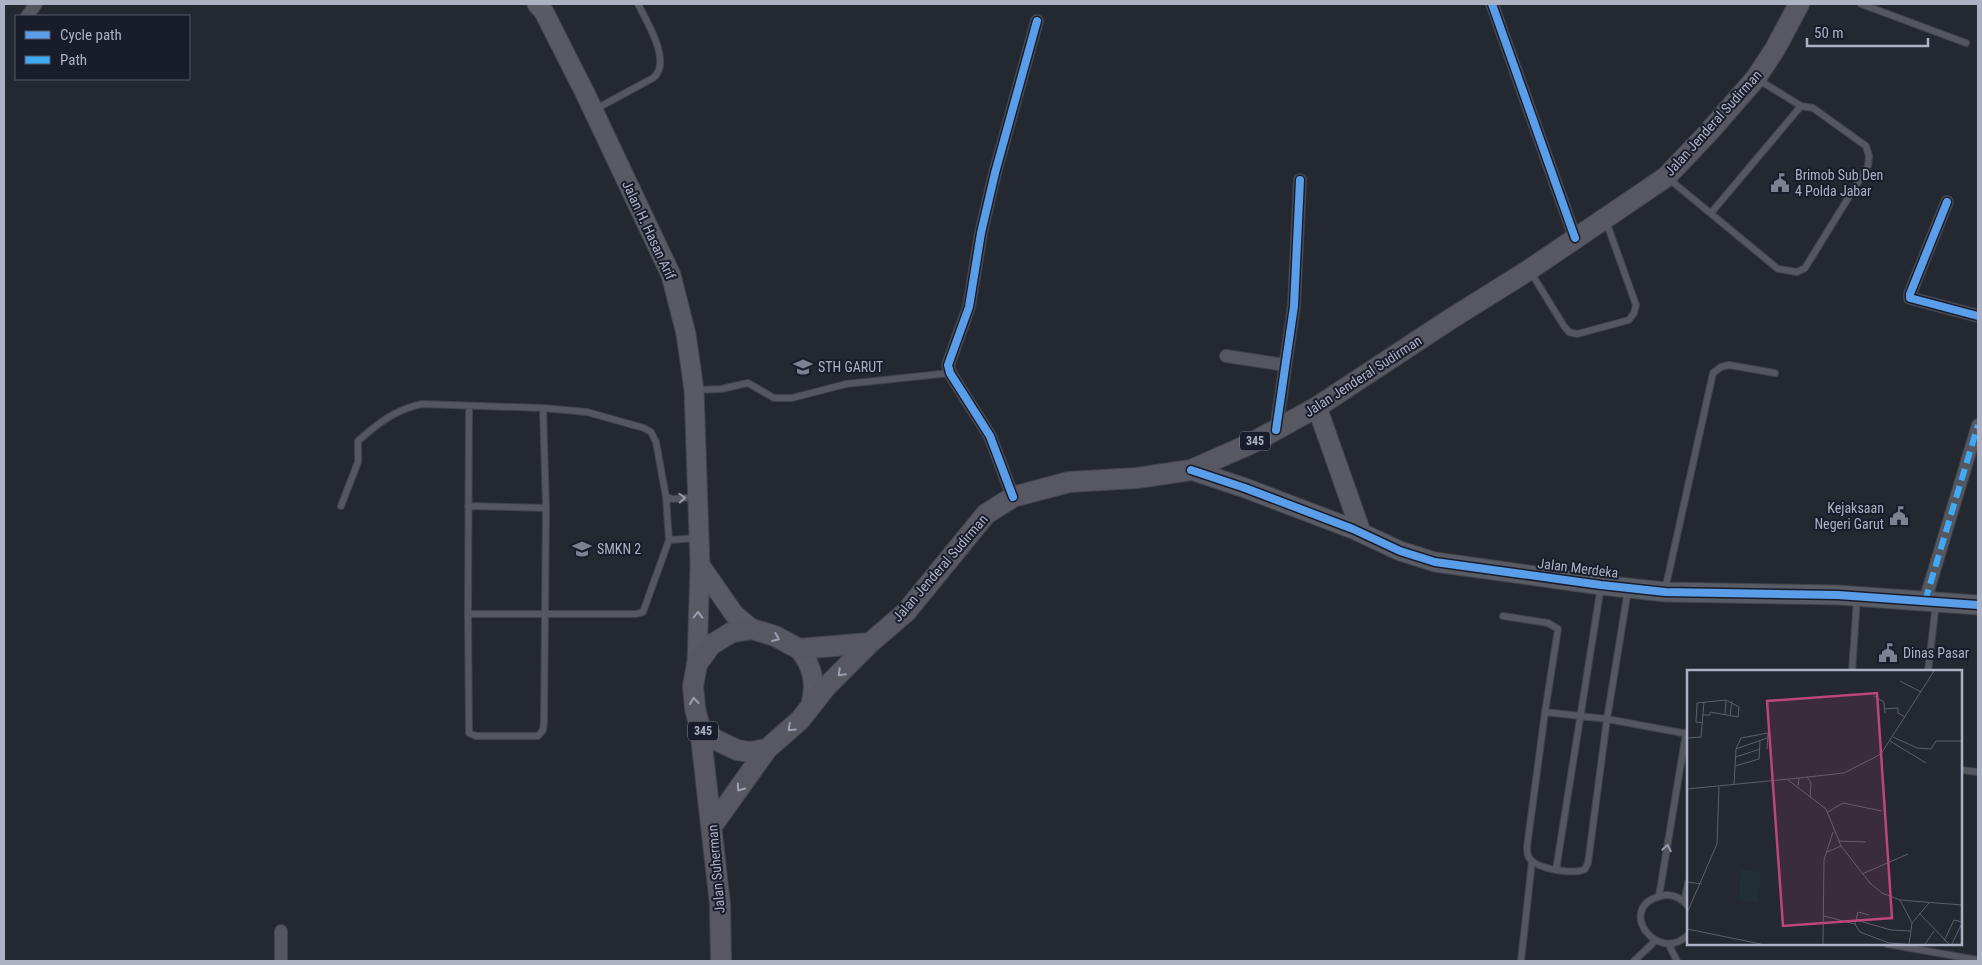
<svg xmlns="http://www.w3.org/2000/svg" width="1982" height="965" font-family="'Roboto Condensed',sans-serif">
<rect width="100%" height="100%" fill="#242831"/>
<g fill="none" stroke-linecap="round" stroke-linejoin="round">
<!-- lane casing -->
<g stroke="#40434a" stroke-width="8">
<path id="lane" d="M 1861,4 L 1966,43
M 594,110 L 653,78 C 673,63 646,20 638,4
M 1669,179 L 1778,269 L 1797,272 L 1805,268 L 1868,166 L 1869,156 L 1866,146 L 1813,108 L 1801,106 L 1759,80
M 1711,213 L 1801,106
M 1530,271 L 1564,326 L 1569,332 L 1577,334 L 1629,320 L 1634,313 L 1636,305 L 1606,221
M 696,390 L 721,389 L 748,383 L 774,398 L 792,398 L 846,384 L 950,373
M 543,408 L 546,508
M 666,497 L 673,499 L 697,497
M 341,506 L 358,462 L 358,441 C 377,424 396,409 422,404 L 543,408 L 587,412 L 644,428 L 651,432 L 656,442 L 666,497 L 669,540 L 643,612 L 636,614 L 468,614 L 469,406
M 669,540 L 698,538
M 1665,590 L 1713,373 L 1721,367 L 1729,365 L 1775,373
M 468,614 L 469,733 L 476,736 L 538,736 L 543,730 L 544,721 L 546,508 L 468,506
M 1503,616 L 1548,623 L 1558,629 L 1545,712 L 1607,719 L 1688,734
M 1852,671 L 1857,598
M 1928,671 L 1936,603
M 1545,712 L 1527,847 C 1527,851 1527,856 1530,859 C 1538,869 1575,875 1585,869 L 1588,863 L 1607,719 L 1628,590
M 1961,770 L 1978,772
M 1556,870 L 1601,586
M 1659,896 L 1686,733
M 1684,902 L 1688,883
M 1688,906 C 1681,898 1672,893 1661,896 C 1615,907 1657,965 1688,935
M 1887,944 L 1978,960
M 1670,947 L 1677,961
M 1521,961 L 1532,861
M 1634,961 L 1653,943"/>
</g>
<!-- street casing -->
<g stroke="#40434a" stroke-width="14">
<path id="street" d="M 1492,4 L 1575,238
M 27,16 L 36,4
M 1947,202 L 1910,294 L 1910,298 L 1978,316
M 1226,356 L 1285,365
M 1276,430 L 1294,306 L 1300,180
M 1013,497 L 990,436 L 950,373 L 948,365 L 969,307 L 981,233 L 995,173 L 1037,21
M 1925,601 L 1978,425
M 281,961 L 281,931"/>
</g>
<!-- secondary casing -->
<g stroke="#40434a" stroke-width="21">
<path id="secondary" d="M 537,4 L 544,12 L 586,95 L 671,275 L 686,334 L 694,390 L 700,565 L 697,664
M 1317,407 L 1361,532
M 1191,470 L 1245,488 L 1353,529 L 1400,551 L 1435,562 L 1601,585 L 1665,592 L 1838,595 L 1978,605
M 700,565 L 734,614 L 752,629
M 799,649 C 813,667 816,682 811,704"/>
</g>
<!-- primary casing -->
<g stroke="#41454e" stroke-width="22">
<path id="primary" d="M 870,643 L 799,649 L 775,636 L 752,629 L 732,632 L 711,645 L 697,664 L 693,686 L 695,708 L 700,728 L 716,740 L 737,750 L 750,752 L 767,749 L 800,720 L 826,687 L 870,643 L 906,612 L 986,514 L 1013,497 L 1069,482 L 1137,478 L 1191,470 L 1250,444 L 1317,407 L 1449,320 L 1529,270 L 1666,177 L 1708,133 L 1756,78 L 1775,49 L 1799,4
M 700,728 L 720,904 L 721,961
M 712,826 L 767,749"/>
</g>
<!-- lane -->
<use href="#lane" stroke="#545660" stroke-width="6"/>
<!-- street -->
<use href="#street" stroke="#545660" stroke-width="12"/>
<!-- secondary -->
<use href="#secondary" stroke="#585a64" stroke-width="19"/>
<!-- primary -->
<use href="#primary" stroke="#575862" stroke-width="20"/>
<!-- quiet -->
<path stroke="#3fa9f5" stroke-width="6" stroke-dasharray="12 6" stroke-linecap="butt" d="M 1925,601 L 1978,425"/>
<!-- cycleway casing -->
<g stroke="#191d2b" stroke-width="11">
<path id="cycleway" d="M 1492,4 L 1575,238
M 1947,202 L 1910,294 L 1910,298 L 1978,316
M 1276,430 L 1294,306 L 1300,180
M 1191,470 L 1245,488 L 1353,529 L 1400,551 L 1435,562 L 1601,585 L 1665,592 L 1838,595 L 1978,605
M 1013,497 L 990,436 L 950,373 L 948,365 L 969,307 L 981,233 L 995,173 L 1037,21"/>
</g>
<!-- cycleway -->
<use href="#cycleway" stroke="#5a9eea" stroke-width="8"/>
</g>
<!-- one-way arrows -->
<defs><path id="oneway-chevron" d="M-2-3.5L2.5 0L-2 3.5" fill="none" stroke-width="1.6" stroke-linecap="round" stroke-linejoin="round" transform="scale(1.25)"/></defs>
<g stroke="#979aab">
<use href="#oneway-chevron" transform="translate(682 498) rotate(-3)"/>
<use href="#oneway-chevron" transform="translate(1667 848) rotate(-80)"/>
</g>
<use stroke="#9ca0b1" href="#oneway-chevron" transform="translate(698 615) rotate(-88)"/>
<g stroke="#9c9fb0">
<use href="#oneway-chevron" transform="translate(776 638) rotate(23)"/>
<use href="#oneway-chevron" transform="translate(841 673) rotate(135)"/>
<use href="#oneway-chevron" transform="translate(694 701) rotate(-96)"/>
<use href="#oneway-chevron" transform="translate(791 728) rotate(137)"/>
<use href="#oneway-chevron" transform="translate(740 788) rotate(126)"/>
</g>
<!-- icons -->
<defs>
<g id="civic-bare" transform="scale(1.5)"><path d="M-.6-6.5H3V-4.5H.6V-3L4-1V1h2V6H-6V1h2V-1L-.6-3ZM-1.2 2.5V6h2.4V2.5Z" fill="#7d8191" stroke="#191d2b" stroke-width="2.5" paint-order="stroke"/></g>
<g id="university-bare" transform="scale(1.5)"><path d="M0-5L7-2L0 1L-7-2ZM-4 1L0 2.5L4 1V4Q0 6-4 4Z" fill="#7d8191" stroke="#191d2b" stroke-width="2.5" paint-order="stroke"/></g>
<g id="school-bare" transform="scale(1.5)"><path d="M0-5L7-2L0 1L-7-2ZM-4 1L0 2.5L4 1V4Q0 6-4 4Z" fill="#7d8191" stroke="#191d2b" stroke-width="2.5" paint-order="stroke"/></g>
</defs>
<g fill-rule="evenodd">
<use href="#civic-bare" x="1780" y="183"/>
<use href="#university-bare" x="803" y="367"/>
<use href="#civic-bare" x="1899" y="516"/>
<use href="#school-bare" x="582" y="549"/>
<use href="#civic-bare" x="1888" y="653"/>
</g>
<g text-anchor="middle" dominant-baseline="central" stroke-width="4" stroke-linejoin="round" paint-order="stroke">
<!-- shield labels -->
<g fill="#191d2b" stroke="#818596" stroke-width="1">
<rect x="1240" y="431.5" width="30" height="19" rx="4"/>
<rect x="688" y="721.5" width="30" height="19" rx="4"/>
</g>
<g font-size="12" font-weight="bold" fill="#adb1c4">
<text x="1255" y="441">345</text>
<text x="703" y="731">345</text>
</g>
<!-- street labels -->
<g font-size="14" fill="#adb1c4" stroke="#191d2b">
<text transform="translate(1713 123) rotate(-48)">Jalan Jenderal Sudirman</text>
<text transform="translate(649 230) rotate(65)">Jalan H. Hasan Arif</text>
<text transform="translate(1363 376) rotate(-33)">Jalan Jenderal Sudirman</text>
<text transform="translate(940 568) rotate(-49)">Jalan Jenderal Sudirman</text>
<text transform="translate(1578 568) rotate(7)">Jalan Merdeka</text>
<text transform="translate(716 869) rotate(-95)">Jalan Suherman</text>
</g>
<!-- poi labels -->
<g font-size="14" fill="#adb1c4" stroke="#191d2b" text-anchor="start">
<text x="1795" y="175">Brimob Sub Den<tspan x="1795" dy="16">4 Polda Jabar</tspan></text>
<text x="818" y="367">STH GARUT</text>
<text x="1884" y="508" text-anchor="end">Kejaksaan<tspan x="1884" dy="16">Negeri Garut</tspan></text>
<text x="597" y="549">SMKN 2</text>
<text x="1903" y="653">Dinas Pasar</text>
</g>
</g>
<!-- overview -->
<g transform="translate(1687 670)">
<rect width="275" height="275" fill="#242831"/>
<path d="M 54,200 L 74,202 L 71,232 L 52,230 Z" fill="#213036"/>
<path fill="none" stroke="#5b5f6c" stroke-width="1" d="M 213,11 L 234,22M 187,26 L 197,32 L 198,43M 197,39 L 211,38 L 211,43 L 218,47M 38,45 L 39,30M 43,46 L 45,31M 16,53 L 9,52 L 10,33 L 39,30 L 52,37 L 51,47 L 23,42 L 23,45 L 16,45M 206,67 L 230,78 L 244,79 L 249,71 L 275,71M 0,68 L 14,67 L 17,32M 203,71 L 239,93M 49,79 L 80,68M 49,87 L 73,79M 48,96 L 72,89 L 73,71M 120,107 L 124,113 L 123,127M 101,110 L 139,139 L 154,176 L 183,213 L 195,223 L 213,230 L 275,235M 47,115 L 49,79 L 54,68 L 81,63 L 80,79M 111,116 L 112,108 L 157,103 L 194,84 L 247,1M 0,119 L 112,108M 141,142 L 156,133 L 195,141M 151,171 L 179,172M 140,182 L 154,176M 175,204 L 221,184M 0,212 L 15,214M 213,230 L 225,253M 0,243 L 30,174 L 32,117M 232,243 L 262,274M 137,246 L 168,254 L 173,262 L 202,273 L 218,274M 169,250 L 171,242 L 182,245M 168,254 L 169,250 L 204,260 L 224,261M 0,259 L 74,274M 257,271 L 267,250 L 275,252M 136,274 L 137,190 L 146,162M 222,274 L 225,253 L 242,233M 238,274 L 247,261M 265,274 L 275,253"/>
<path fill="#bc467a" fill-opacity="0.15" stroke="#bc467a" stroke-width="2.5" d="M 190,23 L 205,248 L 96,256 L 80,31 Z"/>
<rect width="275" height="275" fill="none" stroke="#adb1c4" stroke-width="2.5"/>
</g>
<!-- border -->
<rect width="1982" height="965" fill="none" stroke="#adb1c4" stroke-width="10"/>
<!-- legend -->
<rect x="15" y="15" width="175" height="65" fill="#191d2b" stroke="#545868"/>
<rect x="25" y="31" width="25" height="8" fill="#5a9eea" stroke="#545868"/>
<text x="60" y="40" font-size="15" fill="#adb1c4">Cycle path</text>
<rect x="25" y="56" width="25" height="8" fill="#3fa9f5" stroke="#545868"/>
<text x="60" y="65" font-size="15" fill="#adb1c4">Path</text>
<!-- scale -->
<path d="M1807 38v8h121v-8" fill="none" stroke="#adb1c4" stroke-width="2.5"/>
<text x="1814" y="38" font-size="15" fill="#adb1c4" stroke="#191d2b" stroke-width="4" paint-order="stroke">50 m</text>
</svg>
